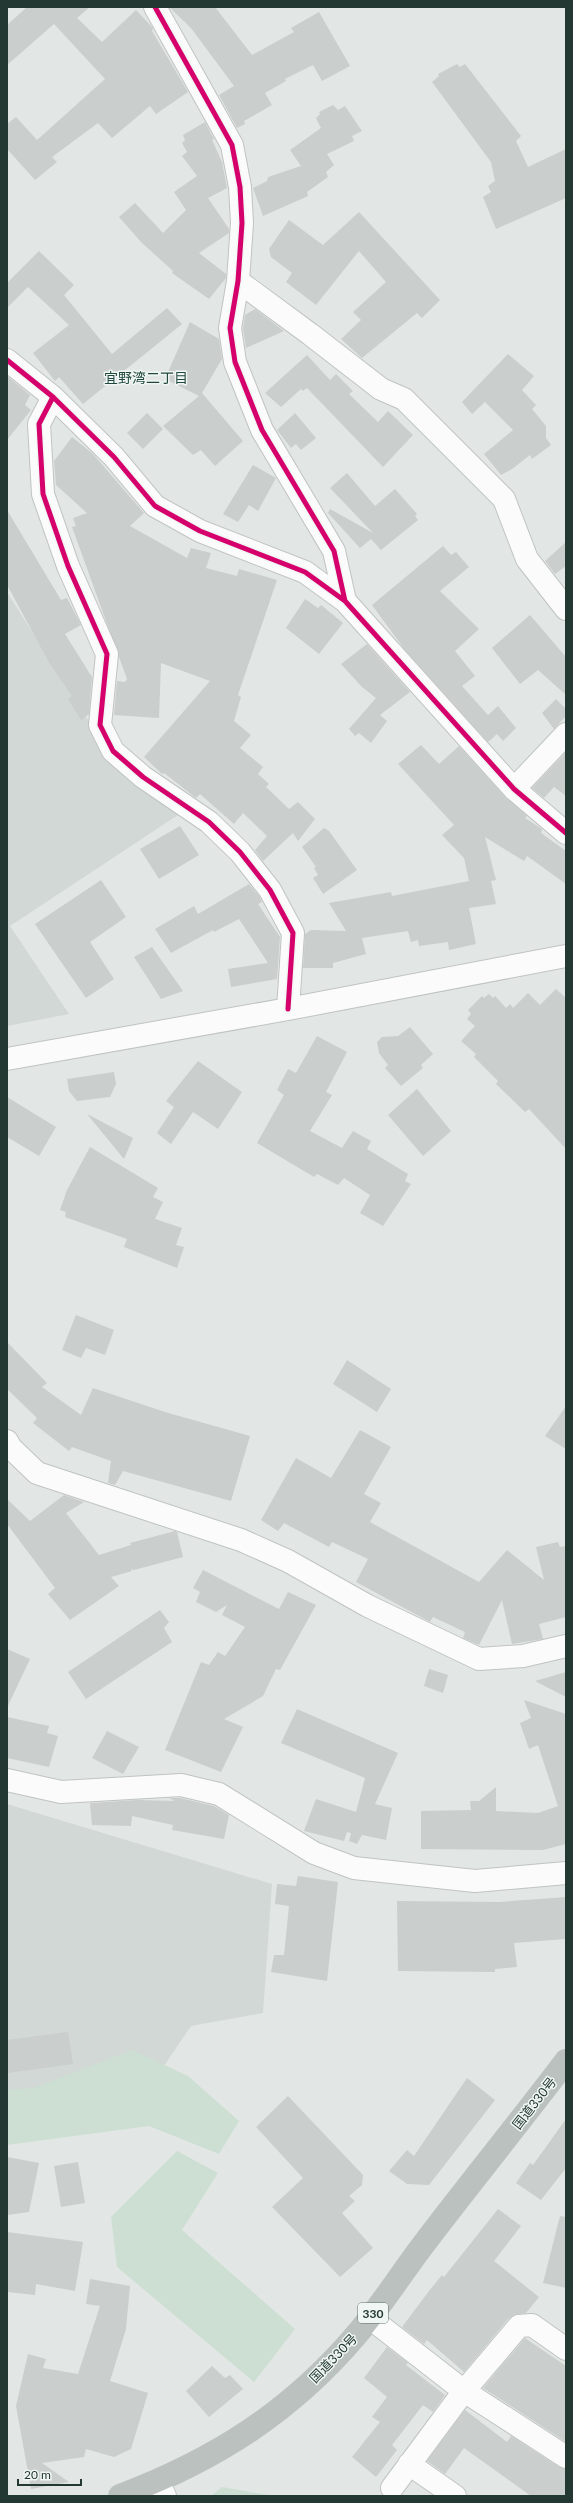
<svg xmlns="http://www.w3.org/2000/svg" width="573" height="2503" font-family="Lato,'Noto Sans JP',sans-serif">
<rect width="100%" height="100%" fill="#e2e7e5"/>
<!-- built -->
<path fill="#d1d8d5" d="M 7,592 L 117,766 L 184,811 L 10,926 L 69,1014 L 7,1026 Z
M 7,1804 L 272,1884 L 263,2013 L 191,2026 L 132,2113 L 7,2129 Z"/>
<!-- green -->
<path fill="#cddfd2" d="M 132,2050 L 188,2076 L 239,2121 L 219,2154 L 149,2126 L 7,2145 L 7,2090 L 34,2088 Z
M 177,2151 L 218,2173 L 182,2230 L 295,2329 L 254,2382 L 117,2267 L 111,2217 Z
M 222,2487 L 274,2496 L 211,2496 Z"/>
<!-- building -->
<path fill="#cacecc" d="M 27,7 L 90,7 L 77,18 L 102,42 L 136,10 L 153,28 L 152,31 L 188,92 L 156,114 L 150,106 L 112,138 L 98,123 L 52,157 L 57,162 L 35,180 L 7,149 L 7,124 L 16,117 L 37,140 L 105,79 L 54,24 L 7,65 L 7,25 Z
M 169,7 L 215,7 L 252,55 L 294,32 L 291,28 L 319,12 L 350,66 L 322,81 L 313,65 L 285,79 L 286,81 L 265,93 L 272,105 L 244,121 L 245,124 L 237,128 L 219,95 L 234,86 L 191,28 Z
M 457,64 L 460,67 L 465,64 L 521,136 L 516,141 L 528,167 L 566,149 L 566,198 L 496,229 L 483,197 L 491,192 L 488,186 L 495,181 L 491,162 L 432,82 L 439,76 L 438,74 Z
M 333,105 L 338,110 L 345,106 L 362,131 L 352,136 L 354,141 L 327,154 L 334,165 L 326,172 L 328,177 L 307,192 L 308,196 L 263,216 L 253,188 L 267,181 L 268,177 L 301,166 L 290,150 L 321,128 L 316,118 L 320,114 L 319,112 Z
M 205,122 L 214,139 L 212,140 L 222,162 L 227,188 L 208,198 L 229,229 L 229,233 L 199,253 L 226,274 L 226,278 L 209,299 L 172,273 L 173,271 L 141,242 L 119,217 L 135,203 L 163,233 L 186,210 L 174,192 L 197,176 L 182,156 L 187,152 L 182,143 L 185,140 L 183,135 Z
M 359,212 L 440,300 L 422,318 L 417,313 L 362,358 L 341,339 L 361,320 L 353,312 L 386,282 L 359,251 L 316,305 L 286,282 L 292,273 L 271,257 L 269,249 L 289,220 L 323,245 Z
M 39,251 L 74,285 L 64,295 L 112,354 L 167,308 L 182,324 L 83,404 L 59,377 L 55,381 L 33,353 L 69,325 L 28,287 L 7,308 L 7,283 Z
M 255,309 L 284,331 L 246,348 L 243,328 L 245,315 Z
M 190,322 L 219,339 L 222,359 L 202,393 L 243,441 L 215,466 L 201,450 L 193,455 L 163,426 L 199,396 L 165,379 Z
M 508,354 L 534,376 L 522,390 L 536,405 L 532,409 L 546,426 L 546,438 L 551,445 L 532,459 L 530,455 L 512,469 L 501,475 L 484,454 L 513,430 L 485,402 L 472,414 L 462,402 Z
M 307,355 L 330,380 L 336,374 L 353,391 L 349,394 L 378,422 L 388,411 L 413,435 L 383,467 L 307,388 L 303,391 L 301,389 L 281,407 L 265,393 Z
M 7,376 L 30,395 L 25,405 L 31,410 L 7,440 Z
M 147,413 L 163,429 L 143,449 L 127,433 Z
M 295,413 L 316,438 L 301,450 L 296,444 L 291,448 L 277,430 Z
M 72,437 L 93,454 L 144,513 L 130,526 L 187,558 L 191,548 L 211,553 L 206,568 L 237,576 L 239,569 L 277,580 L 238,695 L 241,697 L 234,721 L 251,735 L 240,748 L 263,767 L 258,774 L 269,784 L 266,787 L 289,809 L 298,802 L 315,819 L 298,841 L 293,833 L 263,861 L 255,850 L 267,836 L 243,813 L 234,824 L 200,794 L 196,798 L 164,773 L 162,774 L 144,757 L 210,681 L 161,663 L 159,718 L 114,715 L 117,681 L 125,682 L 127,679 L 72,527 L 76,526 L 73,518 L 87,513 L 56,485 L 54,461 Z
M 253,465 L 276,478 L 258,511 L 249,505 L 238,522 L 223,514 Z
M 347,473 L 375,506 L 395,489 L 417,514 L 415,516 L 418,520 L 381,550 L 371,539 L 360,548 L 328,513 L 330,509 L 373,533 L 330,488 Z
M 7,510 L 61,600 L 67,598 L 81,625 L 65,634 L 92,677 L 89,714 L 81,720 L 68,699 L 72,696 L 50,664 L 7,585 Z
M 566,542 L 566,566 L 555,574 L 545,561 Z
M 443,546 L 451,555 L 456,552 L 469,567 L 440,591 L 479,629 L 455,651 L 475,676 L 462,686 L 488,715 L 498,706 L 516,728 L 503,741 L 497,734 L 488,742 L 405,650 L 372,605 Z
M 305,599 L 318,608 L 321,605 L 343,623 L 319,654 L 286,628 Z
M 530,615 L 566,657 L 566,695 L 538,670 L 520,684 L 492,648 Z
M 367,644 L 410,692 L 380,715 L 387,721 L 371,743 L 359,733 L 355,736 L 349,729 L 376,698 L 362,687 L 341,664 Z
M 556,699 L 566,709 L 566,716 L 554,729 L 542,713 Z
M 421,745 L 439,764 L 459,746 L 505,797 L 527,816 L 525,818 L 542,829 L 541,833 L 566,851 L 566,884 L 527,856 L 524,861 L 485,837 L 496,880 L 491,881 L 496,904 L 469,908 L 476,944 L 449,950 L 448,942 L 419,946 L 418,940 L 411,942 L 408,931 L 362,938 L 366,954 L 333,963 L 333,968 L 303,968 L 305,934 L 311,930 L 346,931 L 329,903 L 391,892 L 392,896 L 469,881 L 464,858 L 442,835 L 454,825 L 398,764 Z
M 566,752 L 566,796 L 554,787 L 544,798 L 532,788 Z
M 180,826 L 199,855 L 159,879 L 140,849 Z
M 324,828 L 329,831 L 357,870 L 323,894 L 313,878 L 318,875 L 314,868 L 316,867 L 302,847 Z
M 101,880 L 126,917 L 90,942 L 114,979 L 86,998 L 35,924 Z
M 249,884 L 260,897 L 262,902 L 258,904 L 280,937 L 277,979 L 231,987 L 228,969 L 268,963 L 239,919 L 214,932 L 213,930 L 171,953 L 155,929 L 194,906 L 198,914 Z
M 152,947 L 183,991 L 161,999 L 134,957 Z
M 556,989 L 566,998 L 566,1149 L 529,1109 L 525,1112 L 496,1084 L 498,1081 L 474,1057 L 476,1054 L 461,1041 L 475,1026 L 467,1019 L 471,1014 L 468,1010 L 482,996 L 484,998 L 489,994 L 493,998 L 495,996 L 506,1008 L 510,1004 L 513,1008 L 528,993 L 540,1005 Z
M 410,1027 L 433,1054 L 421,1065 L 423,1068 L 401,1086 L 385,1068 L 388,1065 L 379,1053 L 377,1042 L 382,1037 L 398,1036 Z
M 317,1036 L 347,1052 L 326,1092 L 332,1095 L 310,1131 L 342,1148 L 353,1131 L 371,1141 L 367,1149 L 408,1174 L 405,1181 L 411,1184 L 383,1226 L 360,1213 L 370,1195 L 344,1178 L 338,1185 L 317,1174 L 314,1177 L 257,1143 L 284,1095 L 277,1090 L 288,1069 L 296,1073 Z
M 198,1061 L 242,1092 L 218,1129 L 193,1112 L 171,1144 L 157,1133 L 174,1107 L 166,1101 Z
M 114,1072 L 116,1084 L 110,1097 L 77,1101 L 69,1091 L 67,1079 Z
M 417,1089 L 451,1131 L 423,1156 L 388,1115 Z
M 7,1097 L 56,1127 L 39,1156 L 7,1137 Z
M 87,1114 L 133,1138 L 124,1159 Z
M 90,1147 L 158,1188 L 153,1197 L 163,1202 L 155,1219 L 182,1228 L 176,1245 L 184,1247 L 177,1268 L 124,1247 L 127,1239 L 65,1217 L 66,1212 L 60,1210 L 67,1190 Z
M 76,1315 L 114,1330 L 105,1355 L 86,1348 L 81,1358 L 62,1350 Z
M 7,1342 L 47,1383 L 42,1387 L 81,1415 L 93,1388 L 165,1412 L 250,1436 L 231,1501 L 123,1471 L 115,1485 L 108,1483 L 111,1461 L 72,1447 L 69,1451 L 33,1423 L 37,1418 L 7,1389 Z
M 347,1360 L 391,1389 L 377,1412 L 333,1384 Z
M 566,1406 L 566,1449 L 545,1436 Z
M 360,1430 L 391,1447 L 364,1494 L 381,1503 L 370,1522 L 479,1582 L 507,1550 L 544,1580 L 536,1547 L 558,1542 L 560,1547 L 566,1546 L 566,1617 L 539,1624 L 543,1639 L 512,1644 L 502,1600 L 479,1645 L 463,1638 L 465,1632 L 433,1617 L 430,1622 L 356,1582 L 368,1559 L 332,1542 L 329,1547 L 284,1523 L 278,1531 L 261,1520 L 296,1458 L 331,1478 Z
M 64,1495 L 84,1502 L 66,1513 L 99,1555 L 131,1545 L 130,1543 L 175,1531 L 177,1532 L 183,1557 L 134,1570 L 131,1569 L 132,1571 L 111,1577 L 119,1586 L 70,1620 L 48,1594 L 55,1588 L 7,1524 L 7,1499 L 30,1521 Z
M 203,1570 L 279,1609 L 288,1592 L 316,1605 L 280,1670 L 276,1669 L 263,1696 L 224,1719 L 243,1727 L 221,1772 L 165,1750 L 201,1662 L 209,1665 L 218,1652 L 225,1656 L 245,1627 L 222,1615 L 227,1605 L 216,1612 L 196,1602 L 200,1592 L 193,1588 Z
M 160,1610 L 169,1622 L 164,1628 L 172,1642 L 86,1699 L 68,1672 Z
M 7,1649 L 30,1659 L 7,1708 Z
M 429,1669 L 448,1675 L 443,1693 L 424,1686 Z
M 566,1672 L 566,1697 L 535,1681 Z
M 524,1700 L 566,1714 L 566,1844 L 543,1850 L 421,1849 L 421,1811 L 471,1810 L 470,1801 L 479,1801 L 496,1787 L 496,1811 L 538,1813 L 558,1806 L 538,1745 L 529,1749 L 520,1723 L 531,1718 Z
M 297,1709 L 398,1753 L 375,1804 L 392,1808 L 386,1840 L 362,1835 L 357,1844 L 349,1841 L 351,1833 L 347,1832 L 344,1841 L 304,1831 L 316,1799 L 356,1812 L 365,1778 L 281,1743 Z
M 7,1717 L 49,1726 L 47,1733 L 58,1736 L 49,1767 L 7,1758 Z
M 107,1731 L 139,1747 L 123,1774 L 92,1758 Z
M 169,1798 L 180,1798 L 214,1806 L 229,1815 L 224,1839 L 172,1830 L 173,1825 L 132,1816 L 131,1826 L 92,1825 L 90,1803 L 138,1800 L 175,1801 Z
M 298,1876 L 338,1882 L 327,1981 L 271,1972 L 274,1955 L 284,1955 L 289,1906 L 275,1904 L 277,1884 L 296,1886 Z
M 566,1897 L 566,1939 L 514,1943 L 517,1967 L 495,1969 L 495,1972 L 398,1971 L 397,1901 L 499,1902 Z
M 68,2032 L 73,2064 L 7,2073 L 7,2040 Z
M 467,2078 L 495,2100 L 429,2185 L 407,2184 L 389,2171 L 407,2150 L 414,2156 Z
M 288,2096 L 363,2175 L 362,2185 L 349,2196 L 355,2201 L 342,2213 L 373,2248 L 340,2277 L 272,2207 L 303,2178 L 256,2127 Z
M 566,2119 L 566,2168 L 541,2200 L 516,2183 L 530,2163 L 533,2165 Z
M 7,2157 L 39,2163 L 29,2212 L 7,2215 Z
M 78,2162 L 85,2203 L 61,2207 L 54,2166 Z
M 498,2209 L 521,2226 L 494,2261 L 539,2297 L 526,2313 L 514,2315 L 509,2318 L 464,2372 L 427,2340 L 424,2344 L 402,2327 L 429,2291 L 442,2275 L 444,2277 Z
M 560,2216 L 566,2217 L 566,2288 L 543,2283 Z
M 7,2232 L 83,2242 L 75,2291 L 36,2284 L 35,2295 L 7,2292 Z
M 90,2279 L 130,2286 L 126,2329 L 110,2381 L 148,2393 L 131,2449 L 114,2457 L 86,2449 L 84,2457 L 42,2463 L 69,2482 L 31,2489 L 16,2406 L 28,2354 L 46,2359 L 43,2368 L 78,2374 L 100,2306 L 86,2304 Z
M 525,2338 L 566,2366 L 566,2442 L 483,2388 Z
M 387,2347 L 408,2363 L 406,2365 L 445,2395 L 433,2412 L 423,2405 L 392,2445 L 397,2450 L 376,2477 L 352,2457 L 380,2422 L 372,2417 L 387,2397 L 364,2378 Z
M 212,2366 L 225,2378 L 230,2375 L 243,2389 L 209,2417 L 186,2391 Z
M 465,2410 L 507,2442 L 511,2436 L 559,2467 L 566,2469 L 566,2496 L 531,2496 L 464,2448 L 445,2474 L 427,2461 Z"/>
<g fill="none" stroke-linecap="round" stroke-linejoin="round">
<!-- minor casing -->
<g stroke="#bfc4c2" stroke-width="24">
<path id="minor" d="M 155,7 L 232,145 L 240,187 L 242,223 L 238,281 L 230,328 L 235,362 L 262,430 L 334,551 L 345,601
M 238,281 L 310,334 L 381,389 L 404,399 L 504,499 L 527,559 L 566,609
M 7,360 L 53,397 L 114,457 L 155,506 L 200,531 L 305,572 L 345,601 L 514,789 L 566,833
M 53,397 L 39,424 L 43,494 L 68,566 L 107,654 L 100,725 L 113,751 L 143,777 L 209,822 L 240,852 L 270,890 L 293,933 L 288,1009
M 514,789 L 566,734
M 7,1059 L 288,1009 L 566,956
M 7,1441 L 11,1448 L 37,1473 L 241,1540 L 288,1561 L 368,1606 L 479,1659 L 523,1656 L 566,1646
M 7,1780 L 61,1792 L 181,1785 L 219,1794 L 314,1853 L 354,1868 L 475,1881 L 566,1873
M 370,2318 L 464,2391 L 566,2457
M 409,2464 L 455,2496
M 158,2482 L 165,2496
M 392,2488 L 464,2391 L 519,2326 L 532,2325 L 566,2349"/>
</g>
<!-- highway casing -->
<g stroke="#bcc3c1" stroke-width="24">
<path id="highway" d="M 120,2496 C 215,2460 291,2412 357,2334 C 381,2306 401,2274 423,2245 C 470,2183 519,2123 566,2061"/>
</g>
<!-- minor -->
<use href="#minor" stroke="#fbfbfb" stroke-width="22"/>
<!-- highway -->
<use href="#highway" stroke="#bac1bf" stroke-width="22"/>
<!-- cycleway casing -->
<g stroke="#f0f6f3" stroke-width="8">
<path id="cycleway" d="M 155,7 L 232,145 L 240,187 L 242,223 L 238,281 L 230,328 L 235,362 L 262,430 L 334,551 L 345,601
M 7,360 L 53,397 L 114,457 L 155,506 L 200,531 L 305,572 L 345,601 L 514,789 L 566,833
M 53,397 L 39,424 L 43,494 L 68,566 L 107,654 L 100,725 L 113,751 L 143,777 L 209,822 L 240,852 L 270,890 L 293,933 L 288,1009"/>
</g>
<!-- cycleway -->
<use href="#cycleway" stroke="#d6006c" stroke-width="5"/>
</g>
<g text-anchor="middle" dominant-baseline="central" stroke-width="3" stroke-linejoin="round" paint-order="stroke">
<!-- shield labels -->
<rect fill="#f0f6f3" stroke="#60716c" stroke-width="1" x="358" y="2303" width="30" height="20" rx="3"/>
<g font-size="12" font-weight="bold" fill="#233832">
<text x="373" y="2313">330</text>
</g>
<!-- street labels -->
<g font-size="13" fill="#233832" stroke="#f0f6f3">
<text transform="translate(534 2103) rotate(-52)">国道330号</text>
<text transform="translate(333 2358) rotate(-46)">国道330号</text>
</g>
<!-- neighbourhood labels -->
<g font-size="14" fill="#21483e" stroke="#f0f6f3">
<text x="146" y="377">宜野湾二丁目</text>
</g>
</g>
<!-- border -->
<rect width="573" height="2503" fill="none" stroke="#233832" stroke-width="16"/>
<!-- scale -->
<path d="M18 2479v6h63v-6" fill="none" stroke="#233832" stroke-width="2"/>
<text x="24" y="2479" font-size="12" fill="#233832" stroke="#f0f6f3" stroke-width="3" paint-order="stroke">20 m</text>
</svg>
